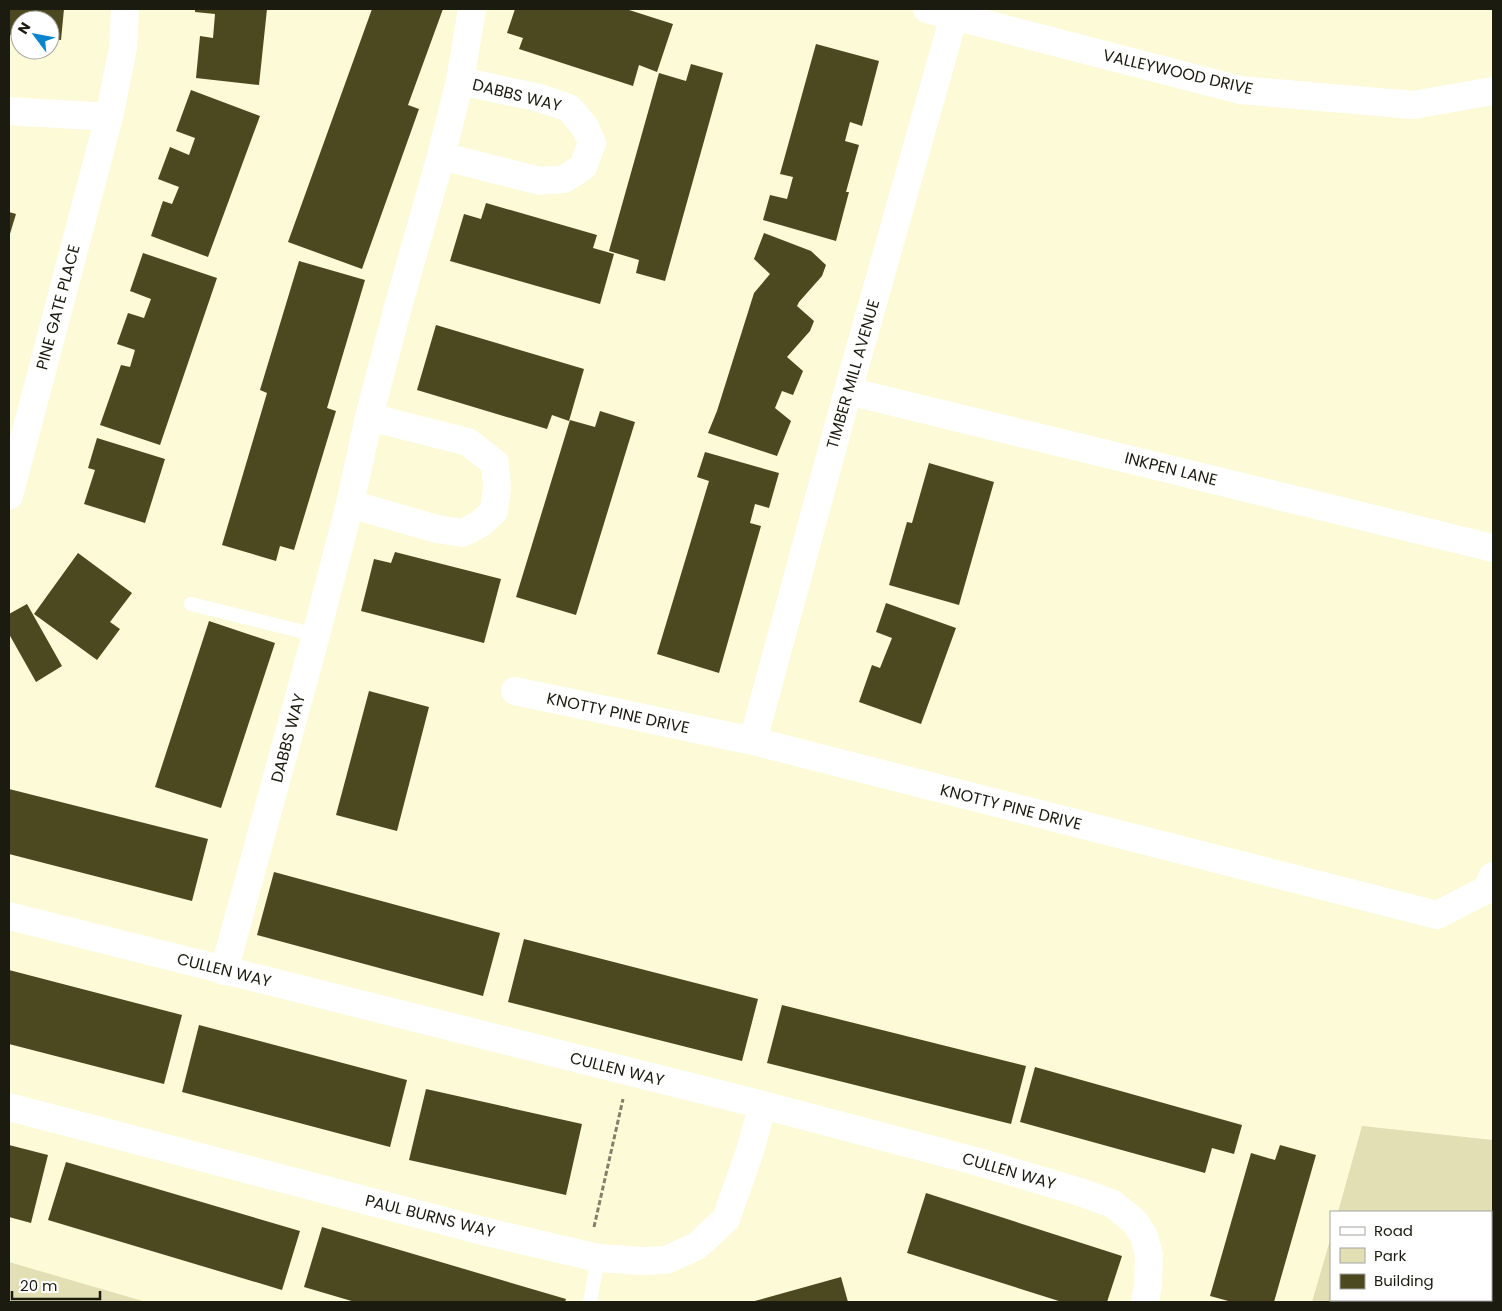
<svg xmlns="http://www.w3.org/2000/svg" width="1502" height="1311" font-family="Poppins,sans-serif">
<rect width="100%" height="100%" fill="#fcfad7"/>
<!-- green -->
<path fill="#e2dfb5" d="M 1362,1126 L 1493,1140 L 1493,1302 L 1312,1302 L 1331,1237 L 1331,1300 L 1491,1300 L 1491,1212 L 1338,1212 Z
M 9,1262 L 146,1302 L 9,1302 Z"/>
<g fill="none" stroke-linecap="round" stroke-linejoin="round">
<!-- stream -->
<path stroke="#9ec3e2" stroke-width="9" d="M 1493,1302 L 1493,1301"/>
</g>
<!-- building -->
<path fill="#4c4920" d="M 9,9 L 64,9 L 61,40 L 50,39 L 50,20 L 20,20 L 20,36 L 9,35 Z
M 195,9 L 267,9 L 259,85 L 196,78 L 200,36 L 213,38 L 215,14 L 195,12 Z
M 372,9 L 443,9 L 408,105 L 419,109 L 362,269 L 288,242 Z
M 515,9 L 626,9 L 673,24 L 657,72 L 639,65 L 633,86 L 519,49 L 523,38 L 507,33 Z
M 816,44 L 879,61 L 862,126 L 850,122 L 845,141 L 859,145 L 846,192 L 849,192 L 836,241 L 763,220 L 770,195 L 787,199 L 793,177 L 780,174 Z
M 691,64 L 723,73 L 665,281 L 636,273 L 639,260 L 609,251 L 659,73 L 686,81 Z
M 191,90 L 260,116 L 208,257 L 151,236 L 163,201 L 172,204 L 179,187 L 158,179 L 170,147 L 189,155 L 195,138 L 176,131 Z
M 486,203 L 597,235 L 593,248 L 614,254 L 600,304 L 450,261 L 464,214 L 481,219 Z
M 9,212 L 16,214 L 9,237 Z
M 764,233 L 811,251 L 826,265 L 822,276 L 799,302 L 797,306 L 814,321 L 810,331 L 787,357 L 803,371 L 793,395 L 782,391 L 775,408 L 791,421 L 777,456 L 708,433 L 717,411 L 754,293 L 770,274 L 754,259 Z
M 143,253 L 217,278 L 160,445 L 100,425 L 121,365 L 130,367 L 135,350 L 117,344 L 128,313 L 144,318 L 151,299 L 130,291 Z
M 299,261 L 365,280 L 327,408 L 336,411 L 294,550 L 280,546 L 276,561 L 222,545 L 267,393 L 260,390 Z
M 436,325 L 584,369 L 569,421 L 552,415 L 547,429 L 417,390 Z
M 600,411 L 635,422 L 576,615 L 516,597 L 570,420 L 595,427 Z
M 97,438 L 165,459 L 145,523 L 84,504 L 95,470 L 88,468 Z
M 705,452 L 779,473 L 769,508 L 755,504 L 750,523 L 761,526 L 719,673 L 657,654 L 709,481 L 697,477 Z
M 929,463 L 994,482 L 959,605 L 889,585 L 907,522 L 912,523 Z
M 395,552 L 501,579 L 484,643 L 361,611 L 374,559 L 391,563 Z
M 78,553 L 132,593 L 110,622 L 120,629 L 97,660 L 34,614 Z
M 886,603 L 956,628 L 921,724 L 859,702 L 872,665 L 880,668 L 892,638 L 876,632 Z
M 27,604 L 62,666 L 36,682 L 9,634 L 9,614 Z
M 209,621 L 275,643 L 221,808 L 155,787 Z
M 369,691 L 429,707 L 397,831 L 336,815 Z
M 9,789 L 208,839 L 192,901 L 9,854 Z
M 274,872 L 500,933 L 483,996 L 257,935 Z
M 524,939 L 758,999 L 742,1061 L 508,1002 Z
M 9,970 L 182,1015 L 164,1084 L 9,1044 Z
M 782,1005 L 1026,1066 L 1011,1124 L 767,1063 Z
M 199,1025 L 407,1080 L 390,1147 L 182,1092 Z
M 1035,1067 L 1242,1125 L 1234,1154 L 1212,1148 L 1205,1173 L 1020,1122 Z
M 426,1089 L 582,1124 L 566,1195 L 409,1160 Z
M 9,1145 L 48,1155 L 31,1223 L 9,1217 Z
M 1280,1145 L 1316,1155 L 1274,1302 L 1232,1302 L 1210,1296 L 1251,1153 L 1275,1160 Z
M 66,1162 L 300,1231 L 282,1290 L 48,1220 Z
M 926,1193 L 1122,1256 L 1107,1302 L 1062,1302 L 907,1253 Z
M 322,1227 L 566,1299 L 565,1302 L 355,1302 L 304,1287 Z
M 841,1277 L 848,1302 L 751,1302 Z"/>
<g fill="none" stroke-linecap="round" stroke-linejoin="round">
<!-- path -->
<path stroke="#818069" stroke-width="3" stroke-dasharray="5 2.5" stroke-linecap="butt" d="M 594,1227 L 623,1099"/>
<!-- service -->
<path stroke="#fff" stroke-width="14" d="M 191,604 L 316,635
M 590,1302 L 598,1258"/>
<!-- minor -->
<path stroke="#fff" stroke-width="28" d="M 927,9 L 1240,90 L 1413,105 L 1493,91
M 9,111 L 109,117 L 9,496
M 109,117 L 123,48 L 125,9
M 441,156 L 540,181 L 564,179 L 583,167 L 592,143 L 585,127 L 569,108 L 540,98 L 460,81
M 848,391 L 1493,548
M 350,504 L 437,529 L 463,533 L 480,524 L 494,511 L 497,488 L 495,463 L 468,442 L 369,417
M 515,691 L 753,741 L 1437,915 L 1486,890 L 1493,876
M 753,741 L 848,391 L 956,9
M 9,916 L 763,1105 L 979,1162 L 1080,1192 L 1113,1204 L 1135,1222 L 1144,1236 L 1149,1255 L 1148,1284 L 1145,1302
M 224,971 L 316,635 L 350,504 L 369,417 L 398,307 L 441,156 L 460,81 L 472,9
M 9,1107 L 479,1230 L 598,1258 L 642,1261 L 666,1260 L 697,1246 L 726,1219 L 749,1154 L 763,1105"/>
</g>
<g text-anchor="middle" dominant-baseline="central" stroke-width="5" stroke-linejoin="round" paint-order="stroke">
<!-- street labels -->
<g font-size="16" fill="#1c1b0f" stroke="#fff">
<text transform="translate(1178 72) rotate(13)">VALLEYWOOD DRIVE</text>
<text transform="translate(517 95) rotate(14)">DABBS WAY</text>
<text transform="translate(58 307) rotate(-75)">PINE GATE PLACE</text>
<text transform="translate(853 374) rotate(-74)">TIMBER MILL AVENUE</text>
<text transform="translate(1171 469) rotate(14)">INKPEN LANE</text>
<text transform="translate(618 713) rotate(12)">KNOTTY PINE DRIVE</text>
<text transform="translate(288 738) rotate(-75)">DABBS WAY</text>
<text transform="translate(1011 807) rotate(14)">KNOTTY PINE DRIVE</text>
<text transform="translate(224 970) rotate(14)">CULLEN WAY</text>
<text transform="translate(617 1069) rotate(14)">CULLEN WAY</text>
<text transform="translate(1009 1171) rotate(16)">CULLEN WAY</text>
<text transform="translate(430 1216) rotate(14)">PAUL BURNS WAY</text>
</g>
</g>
<!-- border -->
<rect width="1502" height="1311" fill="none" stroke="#1c1b0f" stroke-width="20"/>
<!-- legend -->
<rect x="1330" y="1211" width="162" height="90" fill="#ffffff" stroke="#a4a49f"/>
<rect x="1340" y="1227" width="25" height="8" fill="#ffffff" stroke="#a4a49f"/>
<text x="1374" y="1236" font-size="15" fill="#1c1b0f">Road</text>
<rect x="1340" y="1248" width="25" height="15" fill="#e2dfb5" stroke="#a4a49f"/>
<text x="1374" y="1261" font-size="15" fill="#1c1b0f">Park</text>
<rect x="1340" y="1274" width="25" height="15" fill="#4c4920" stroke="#a4a49f"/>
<text x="1374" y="1286" font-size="15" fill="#1c1b0f">Building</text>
<!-- north arrow -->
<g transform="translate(35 35) rotate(302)"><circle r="24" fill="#ffffff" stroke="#a4a49f"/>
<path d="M0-4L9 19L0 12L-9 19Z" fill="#0a84cc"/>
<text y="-8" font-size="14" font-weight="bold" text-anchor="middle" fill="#1c1b0f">N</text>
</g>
<!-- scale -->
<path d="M12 1291v8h88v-8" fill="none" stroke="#1c1b0f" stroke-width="2.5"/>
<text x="20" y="1291" font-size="15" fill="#1c1b0f" stroke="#ffffff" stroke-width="4" paint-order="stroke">20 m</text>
</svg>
